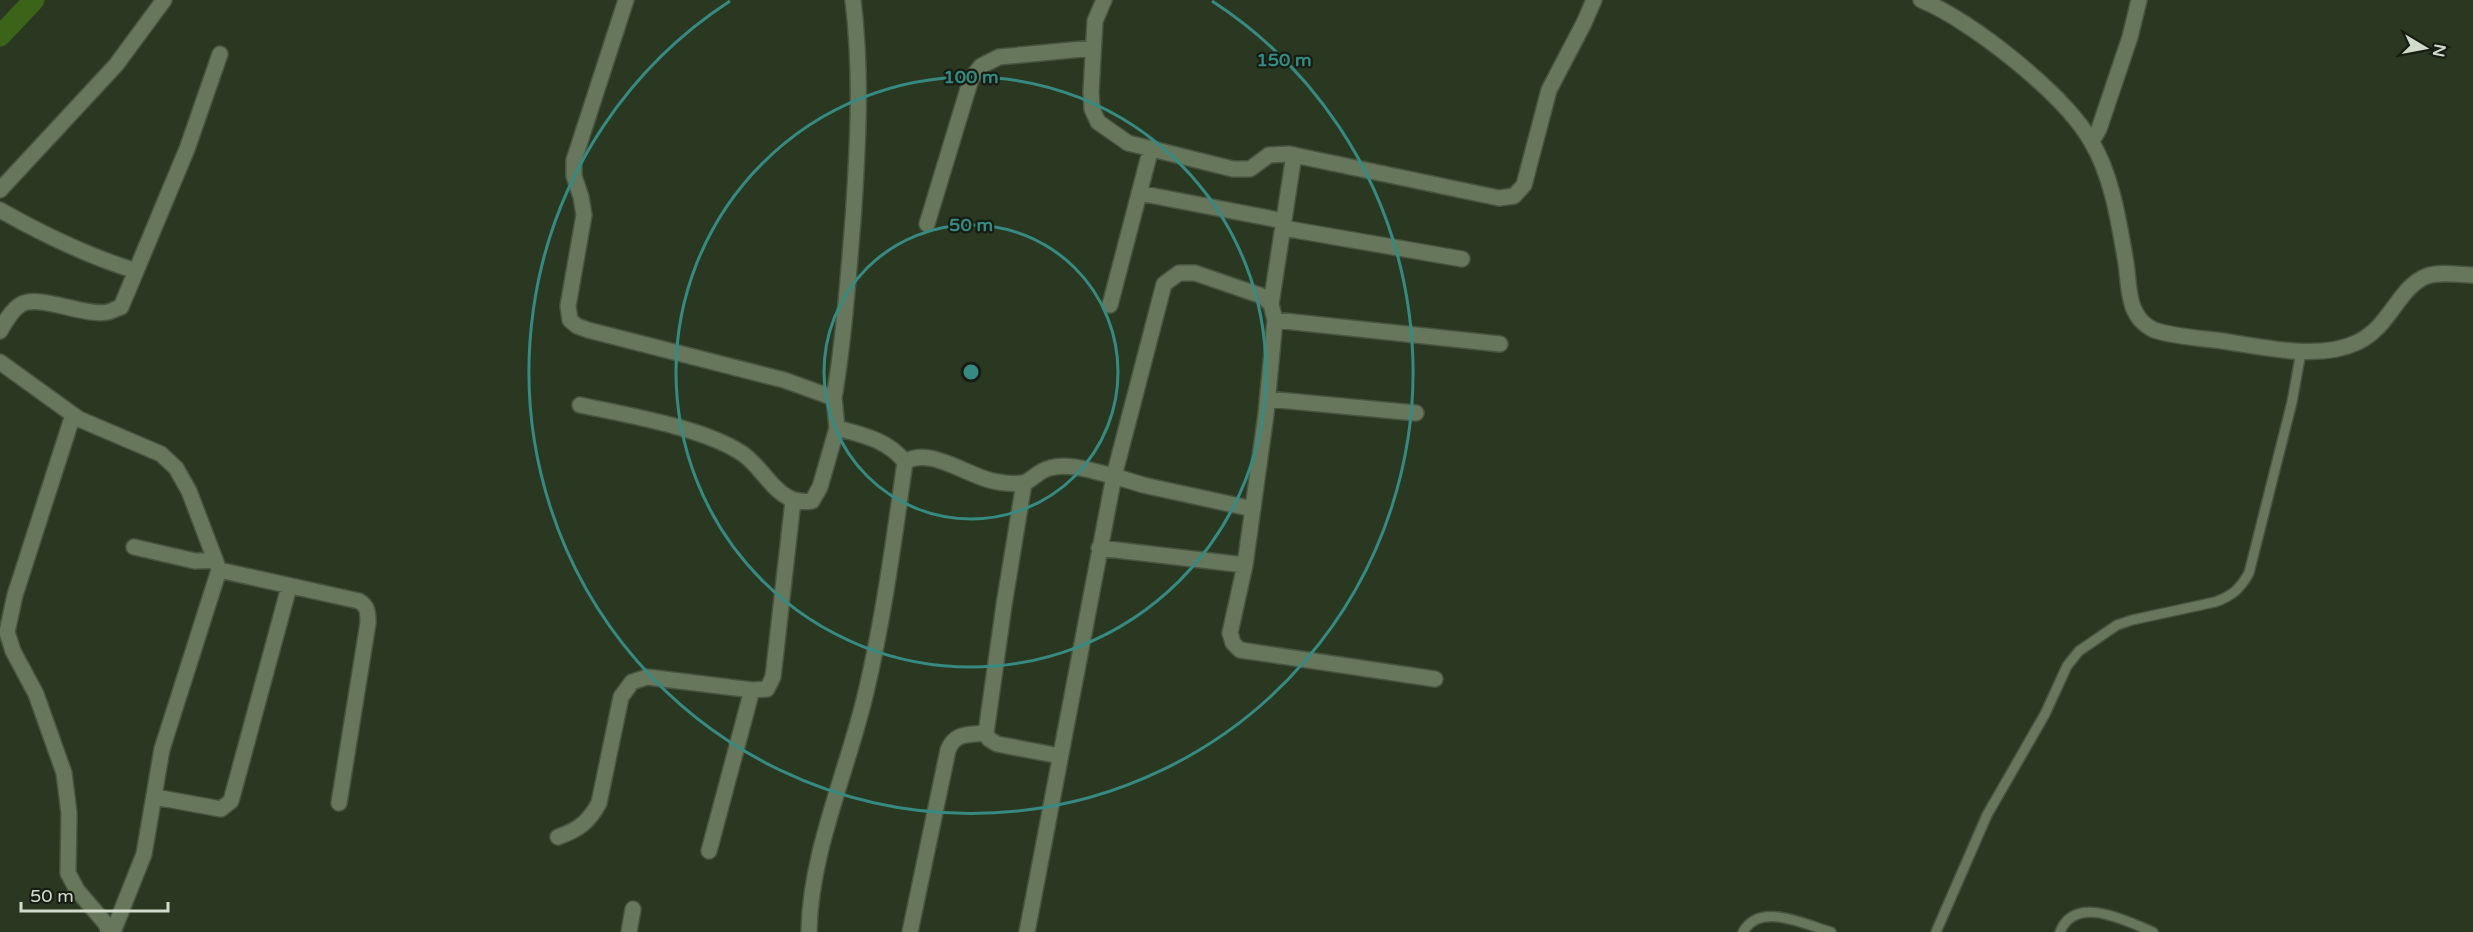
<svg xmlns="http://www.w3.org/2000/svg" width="2473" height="932" font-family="'Varela Round',sans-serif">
<rect width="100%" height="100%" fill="#2a3821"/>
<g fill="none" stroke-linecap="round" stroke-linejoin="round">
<!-- canal -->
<path stroke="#3b6419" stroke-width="21" d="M 0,36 L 34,0"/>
<!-- service casing -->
<g stroke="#475440" stroke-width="12">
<path id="service" d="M 1743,932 C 1760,901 1806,925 1831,932
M 1936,932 L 1987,815 L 2045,714 L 2067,666 L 2079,651 L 2117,625 L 2132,620 L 2215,602 C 2232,596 2240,589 2249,573 L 2292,402 L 2301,352
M 2060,932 C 2075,893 2128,922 2153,932"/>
</g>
<!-- minor casing -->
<g stroke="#475440" stroke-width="18">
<path id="minor" d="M 626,0 L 574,160 L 574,176 L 581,197 L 584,215 L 568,306 L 570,320 L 577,326 L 588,330 L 784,380 L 834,398 L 837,428 C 863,435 888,440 905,462
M 1104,0 L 1095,21 L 1091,92 L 1092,109 L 1098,122 L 1128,143 L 1233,169 L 1250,169 L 1269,155 L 1289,154 L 1499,198 L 1514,196 L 1524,185 L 1549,90 L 1584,23 L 1594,0
M 2092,141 L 2099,129 L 2130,37 L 2139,0
M 1139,193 L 1284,221
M 0,210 C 44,235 88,256 136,271
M 927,224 L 971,79 L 981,66 L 999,57 L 1093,48
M 1283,228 L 1462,259
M 1271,304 L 1294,155
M 1110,305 L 1151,148
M 1275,320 L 1500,344
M 0,331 C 5,322 11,311 20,305 C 39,293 83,317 108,312 C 112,311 117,308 121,307 L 187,149 L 220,54
M 0,362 L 79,419 L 161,454 L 176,468 L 189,491 L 219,570
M 834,398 C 844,339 848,279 853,220 C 858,146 862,73 853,0
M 1268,399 L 1416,413
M 580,405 C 627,415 705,428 743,454 C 768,472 777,506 812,501 L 820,487 L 837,428
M 73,415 L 15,595 L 7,632 L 13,651 L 36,694 L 64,773 L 69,813 L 68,873 L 77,890 L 106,924 L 109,932
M 1024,483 L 1004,605 L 986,733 L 989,739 L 997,744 L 1060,756
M 134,547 L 195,561 L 215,560
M 1099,548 L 1245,565
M 155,797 L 221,809 L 231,801 L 289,587
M 558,837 C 578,830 589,822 599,803 L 621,697 L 632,682 L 647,677 L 752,690 L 767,689 L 773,677 L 793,501
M 709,851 L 752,690
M 113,932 L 144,854 L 162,749 L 219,570 L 359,601 C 368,606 368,613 368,623 L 339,803
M 629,932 L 633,909
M 809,932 C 810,852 848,770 866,692 C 884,616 894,539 905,462 C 930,446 967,476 993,481 C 1001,483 1019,485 1026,482 C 1034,478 1040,470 1050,468 C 1070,462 1094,472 1114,476 L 1164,284 L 1179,273 L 1195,273 L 1262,296 L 1271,304 L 1275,320 L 1266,414 L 1245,565 L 1230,633 L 1233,643 L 1240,650 L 1435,679
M 910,932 L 948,750 C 955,732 969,735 986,733
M 1027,932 L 1114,476 L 1143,485 L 1253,509"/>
</g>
<!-- tertiary casing -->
<g stroke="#475440" stroke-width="18">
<path id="tertiary" d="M 1921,0 C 1971,20 2064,94 2091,141 C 2112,175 2119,223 2126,263 C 2128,277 2128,294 2133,307 C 2138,319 2143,324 2154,330 C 2176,337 2199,338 2222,341 C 2263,347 2319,361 2358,342 C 2391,326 2398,287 2427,276 C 2441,271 2458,275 2473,275
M 0,190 L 116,65 L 164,0"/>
</g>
<!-- service -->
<use href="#service" stroke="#66775c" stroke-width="9"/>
<!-- minor -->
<use href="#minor" stroke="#66775c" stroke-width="15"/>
<!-- tertiary -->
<use href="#tertiary" stroke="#66775c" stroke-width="15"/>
</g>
<!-- distance rings -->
<g fill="none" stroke="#368a81" stroke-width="3">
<circle cx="971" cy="372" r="147"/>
<circle cx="971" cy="372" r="295"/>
<path d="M1212 1A442 442 0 1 1 730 1"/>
</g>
<circle cx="971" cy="372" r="9" fill="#368a81" stroke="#171d13" stroke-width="3"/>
<g font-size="18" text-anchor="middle" font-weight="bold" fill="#368a81" stroke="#171d13" stroke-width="4.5" stroke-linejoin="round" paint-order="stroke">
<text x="1284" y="66">150 m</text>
<text x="971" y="83">100 m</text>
<text x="971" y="231">50 m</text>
</g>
<!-- north arrow -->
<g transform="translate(2425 48) rotate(100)" stroke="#171d13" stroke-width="4.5" paint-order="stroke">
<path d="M0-4.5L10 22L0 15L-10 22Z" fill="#d1dbcc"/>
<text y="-9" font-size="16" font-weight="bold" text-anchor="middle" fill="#d1dbcc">N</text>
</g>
<!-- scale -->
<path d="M21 902v9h147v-9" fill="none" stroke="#d1dbcc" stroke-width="3"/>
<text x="30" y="902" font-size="18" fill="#d1dbcc" stroke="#171d13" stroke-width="4.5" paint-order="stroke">50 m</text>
</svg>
